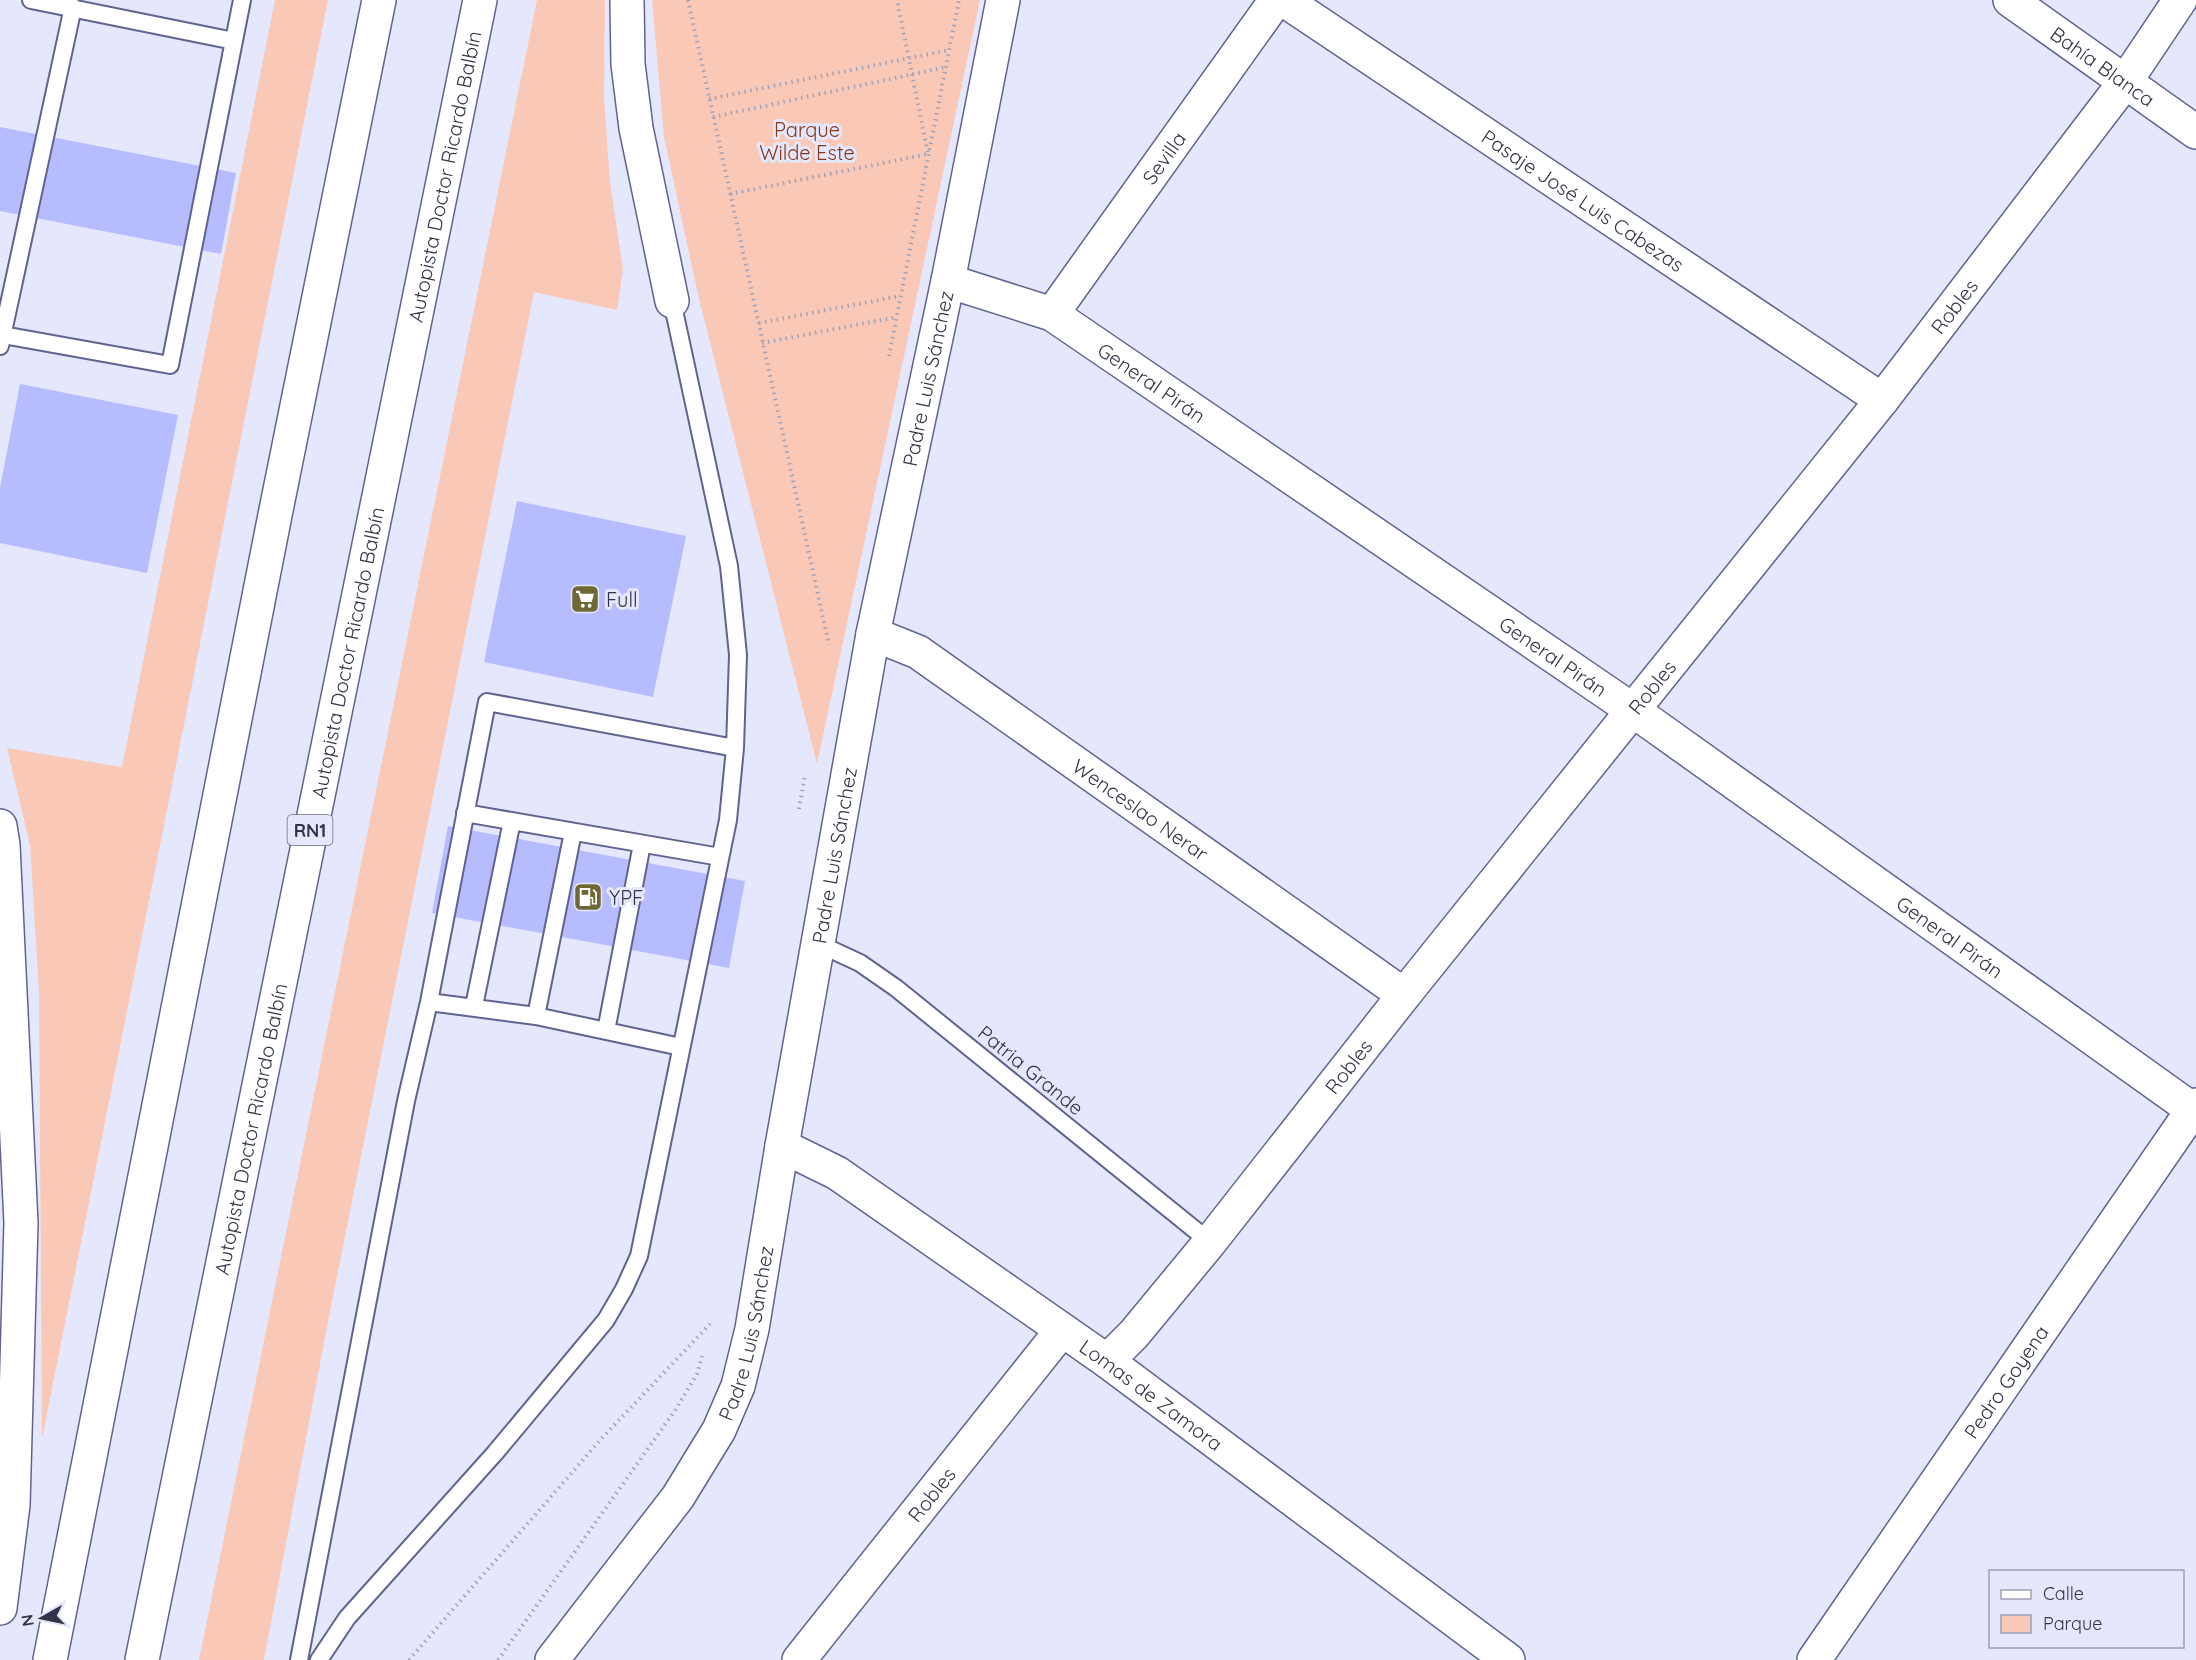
<svg xmlns="http://www.w3.org/2000/svg" width="2196" height="1660" font-family="Quicksand,sans-serif">
<rect width="100%" height="100%" fill="#e5e8fd"/>
<!-- green -->
<path fill="#fac8b6" d="M 275,0 L 328,0 L 42,1439 L 39,992 L 30,845 L 7,748 L 122,767 Z
M 537,0 L 605,0 L 604,98 L 610,182 L 623,270 L 617,310 L 534,292 L 331,1306 L 264,1660 L 199,1660 Z
M 652,0 L 980,0 L 817,764 L 699,299 L 664,137 Z"/>
<!-- building -->
<path fill="#b7bcfe" d="M 0,127 L 236,173 L 221,254 L 0,211 Z
M 20,384 L 178,415 L 147,573 L 0,543 L 0,488 Z
M 517,501 L 686,536 L 653,697 L 484,662 Z
M 448,826 L 745,881 L 729,968 L 432,913 Z"/>
<g fill="none" stroke-linecap="round" stroke-linejoin="round">
<!-- lane casing -->
<g stroke="#606390" stroke-width="20">
<path id="lane" d="M 31,0 L 234,41
M 3,335 L 170,365 L 242,0
M 0,346 L 73,7
M 465,813 L 720,857
M 817,943 L 860,963 L 896,988 L 1210,1242
M 429,1002 L 536,1016 L 681,1047
M 474,1006 L 512,821
M 536,1016 L 573,832
M 606,1031 L 642,844
M 299,1660 L 406,1101 L 429,1002 L 487,702 L 735,748
M 319,1660 L 347,1618 L 495,1453 L 606,1320 L 624,1289 L 639,1256 L 728,820 L 735,748 L 738,655 L 729,566 L 672,301"/>
</g>
<!-- street casing -->
<g stroke="#606390" stroke-width="36">
<g id="street">
<path id="s1" d="M 1284,0 L 1882,400"/>
<path id="s2" d="M 2010,0 L 2196,132"/>
<path id="s3" d="M 948,281 L 1052,314 L 1634,711 L 2196,1112"/>
<path id="s4" d="M 1052,314 L 1276,0"/>
<path id="s5" d="M 873,634 L 918,652 L 1404,995"/>
<path id="s6" d="M 782,1146 L 837,1173 L 1107,1361 L 1508,1660"/>
<path id="s7" d="M 1107,1361 L 1134,1334 L 1210,1242 L 1404,995 L 1882,400 L 2125,82 L 2180,0"/>
<path id="s8" d="M 552,1660 L 678,1497 L 719,1430 L 738,1386 L 752,1329 L 782,1146 L 873,634 L 948,281 L 1003,0"/>
<path id="s9" d="M 799,1660 L 1062,1330"/>
<path id="s10" d="M 1814,1660 L 2196,1105"/>
</g>
</g>
<!-- highway casing -->
<g stroke="#606390" stroke-width="36">
<g id="highway">
<path d="M 627,0 L 628,64 L 636,128 L 672,301"/>
<path d="M 0,826 L 3,845 L 21,1223 L 13,1505 L 0,1608"/>
<path d="M 50,1660 L 275,515 L 379,0"/>
<path id="s11" d="M 142,1660 L 480,0"/>
</g>
</g>
<!-- path -->
<path stroke="#a0a2b7" stroke-width="4" stroke-dasharray="1.5 4.5" stroke-linecap="butt" d="M 688,0 L 829,645
M 709,99 L 949,50
M 713,117 L 946,67
M 730,194 L 928,154 L 897,0
M 759,323 L 900,296
M 762,343 L 897,317
M 889,356 L 959,0
M 799,809 L 805,775
M 409,1660 L 602,1438 L 711,1323
M 498,1660 L 676,1409 L 697,1374 L 702,1356"/>
<!-- lane -->
<use href="#lane" stroke="#fff" stroke-width="16"/>
<!-- street -->
<use href="#street" stroke="#fff" stroke-width="33"/>
<!-- highway -->
<use href="#highway" stroke="#fff" stroke-width="33"/>
</g>
<!-- icons -->
<defs>
<g id="supermarket-square" transform="scale(1.5)"><rect x="-9" y="-9" width="18" height="18" rx="4" fill="#6f6734" stroke="#e5e8fd"/><path d="M-6-5.5h2.5l.6 2H6L4.5 2H-2.5L-4.4-4H-6ZM-1.5 3.2a1.3 1.3 0 1 0 .1 0ZM3 3.2a1.3 1.3 0 1 0 .1 0Z" fill="#fff"/></g>
<g id="fuel-square" transform="scale(1.5)"><rect x="-9" y="-9" width="18" height="18" rx="4" fill="#6f6734" stroke="#e5e8fd"/><path d="M-5.5-6h7V0h2V4h1.3V-2.5L3-4.5l.8-.8L6-3V5H2.5V1h-1V6h-7ZM-4.2-4.7v3.2H.2V-4.7Z" fill="#fff"/></g>
</defs>
<g fill-rule="evenodd">
<use href="#supermarket-square" x="585" y="599"/>
<use href="#fuel-square" x="588" y="897"/>
</g>
<g text-anchor="middle" dominant-baseline="central" stroke-width="6" stroke-linejoin="round" paint-order="stroke">
<!-- shield labels -->
<rect fill="#e5e8fd" stroke="#686a7e" stroke-width="1.5" x="287.5" y="815" width="45" height="30" rx="4.5"/>
<g font-size="18" font-weight="bold" fill="#323448">
<text x="310" y="830">RN1</text>
</g>
<!-- street labels -->
<g font-size="20" fill="#323448" stroke="#e5e8fd">
<text stroke="none"><textPath href="#s2" startOffset="114">Bahía Blanca</textPath></text>
<text stroke="none"><textPath href="#s4" startOffset="192">Sevilla</textPath></text>
<text stroke="none"><textPath href="#s11" startOffset="1514">Autopista Doctor Ricardo Balbín</textPath></text>
<text stroke="none"><textPath href="#s1" startOffset="360">Pasaje José Luis Cabezas</textPath></text>
<text stroke="none"><textPath href="#s7" startOffset="1353">Robles</textPath></text>
<text stroke="none"><textPath href="#s8" startOffset="1358">Padre Luis Sánchez</textPath></text>
<text stroke="none"><textPath href="#s3" startOffset="230">General Pirán</textPath></text>
<text stroke="none"><textPath href="#s11" startOffset="1028">Autopista Doctor Ricardo Balbín</textPath></text>
<text stroke="none"><textPath href="#s3" startOffset="716">General Pirán</textPath></text>
<text stroke="none"><textPath href="#s7" startOffset="867">Robles</textPath></text>
<text stroke="none"><textPath href="#s5" startOffset="321">Wenceslao Nerar</textPath></text>
<text stroke="none"><textPath href="#s8" startOffset="872">Padre Luis Sánchez</textPath></text>
<text stroke="none"><textPath href="#s3" startOffset="1202">General Pirán</textPath></text>
<text stroke="none"><textPath href="#s7" startOffset="381">Robles</textPath></text>
<text transform="translate(1031 1070) rotate(39)">Patria Grande</text>
<text stroke="none"><textPath href="#s11" startOffset="542">Autopista Doctor Ricardo Balbín</textPath></text>
<text stroke="none"><textPath href="#s8" startOffset="386">Padre Luis Sánchez</textPath></text>
<text stroke="none"><textPath href="#s10" startOffset="338">Pedro Goyena</textPath></text>
<text stroke="none"><textPath href="#s6" startOffset="446">Lomas de Zamora</textPath></text>
<text stroke="none"><textPath href="#s9" startOffset="212">Robles</textPath></text>
</g>
<!-- park labels -->
<g font-size="20" fill="#863717" stroke="#e5e8fd">
<text x="807" y="129">Parque<tspan x="807" dy="23">Wilde Este</tspan></text>
</g>
<!-- poi labels -->
<g font-size="20" fill="#323448" stroke="#e5e8fd" text-anchor="start">
<text x="606" y="599">Full</text>
<text x="609" y="897">YPF</text>
</g>
</g>
<!-- legend -->
<rect x="1989" y="1570" width="195" height="78" fill="#e5e8fd" stroke="#9da0b5" stroke-width="1.5"/>
<rect x="2001" y="1590" width="30" height="9" fill="#ffffff" stroke="#9da0b5" stroke-width="1.5"/>
<text x="2043" y="1600" font-size="18" fill="#323448">Calle</text>
<rect x="2001" y="1615" width="30" height="18" fill="#fac8b6" stroke="#9da0b5" stroke-width="1.5"/>
<text x="2043" y="1630" font-size="18" fill="#323448">Parque</text>
<!-- north arrow -->
<g transform="translate(42 1618) rotate(261)" stroke="#e5e8fd" stroke-width="4.5" paint-order="stroke">
<path d="M0-4.5L10 22L0 15L-10 22Z" fill="#323448"/>
<text y="-9" font-size="16" font-weight="bold" text-anchor="middle" fill="#323448">N</text>
</g>
</svg>
